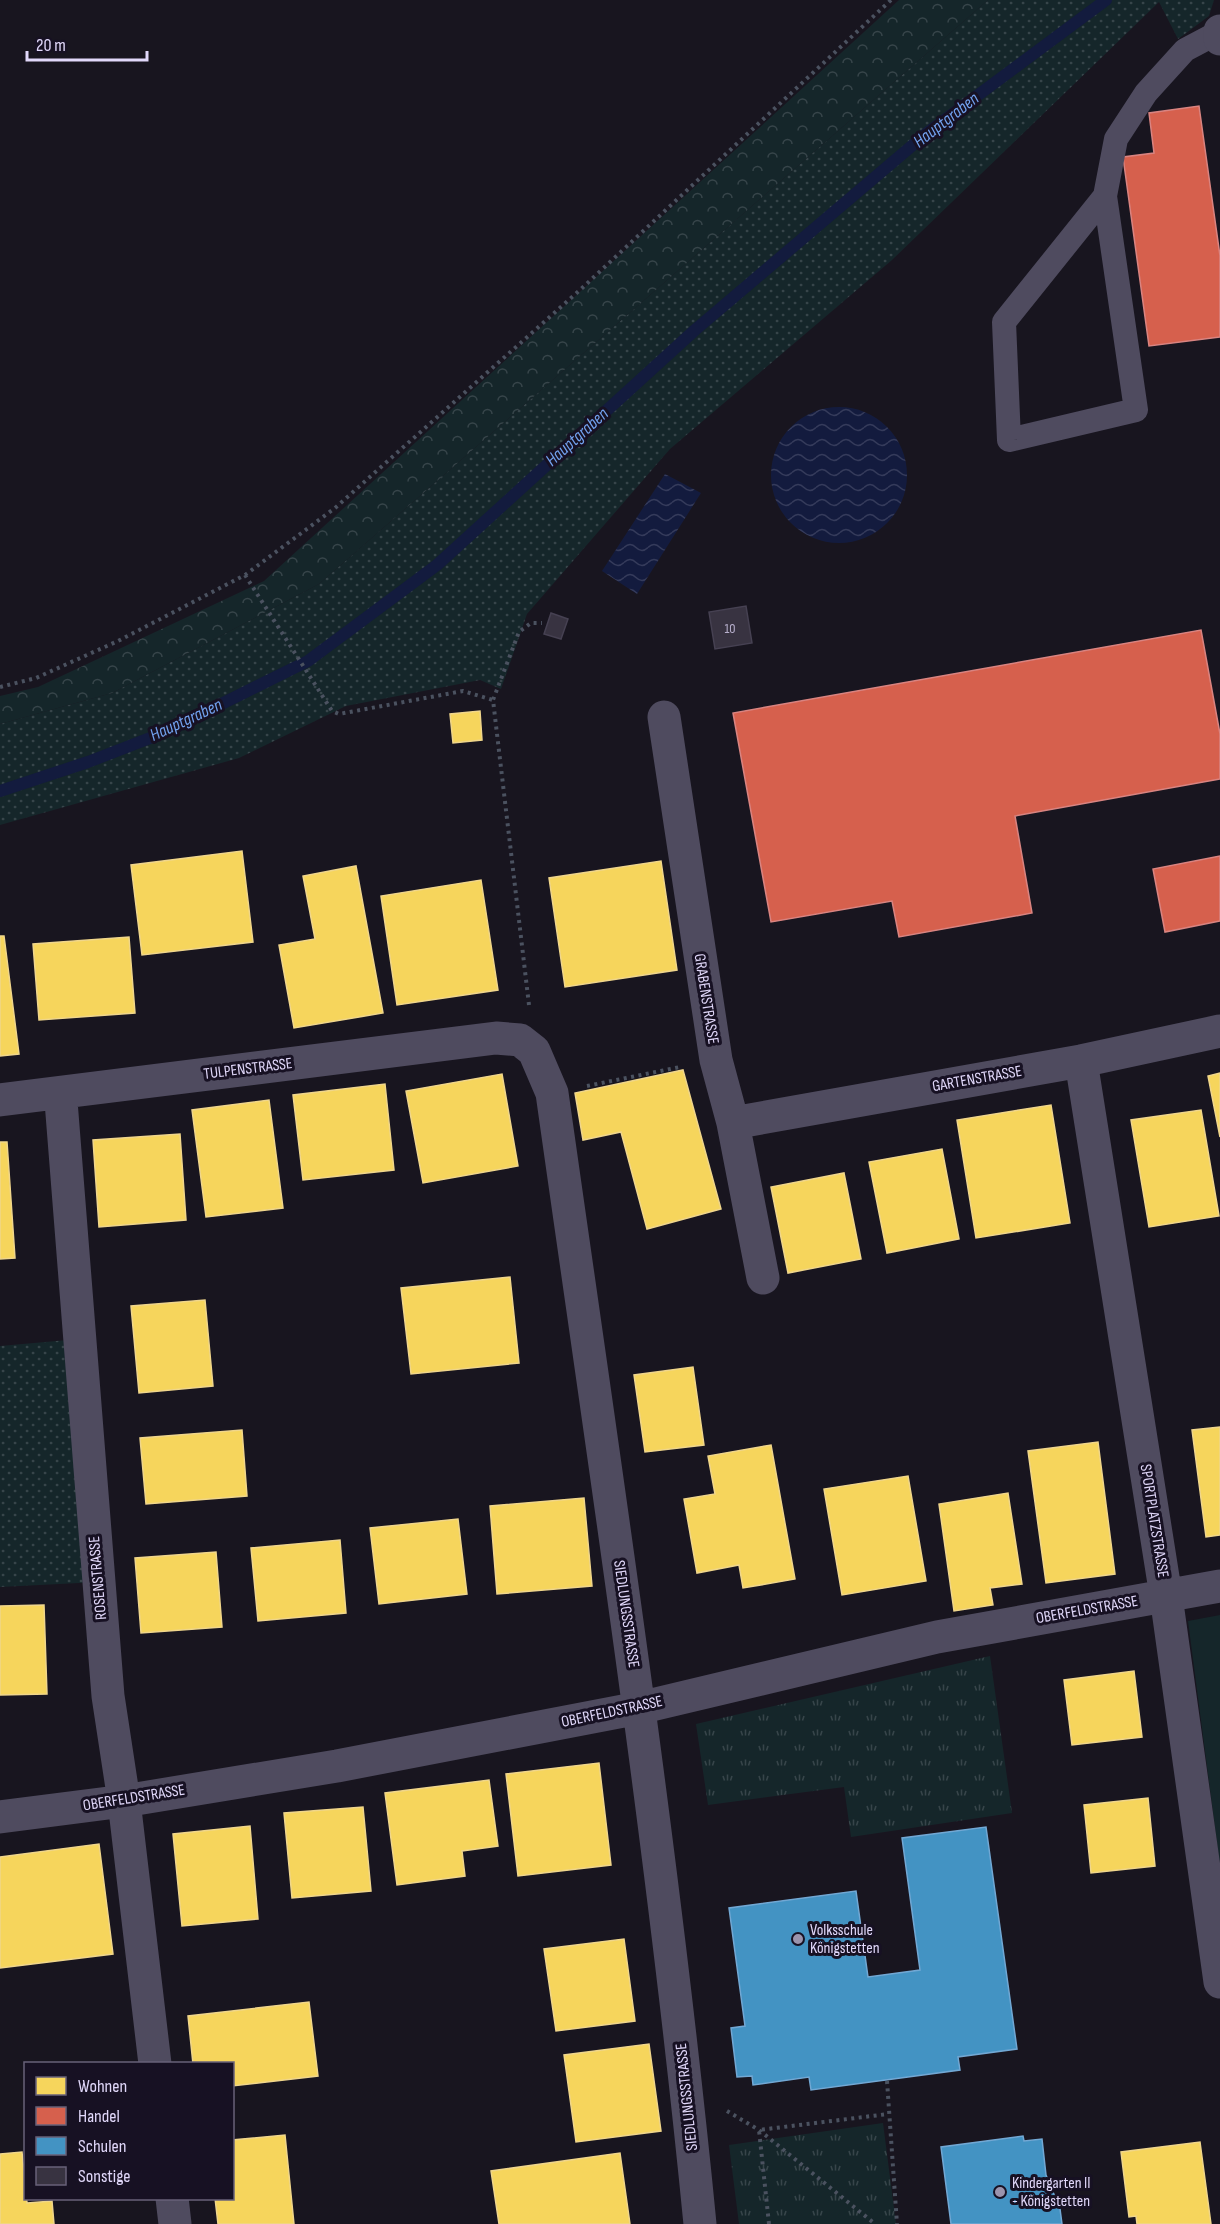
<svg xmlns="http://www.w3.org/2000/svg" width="1220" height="2224" font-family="'Sofia Sans Condensed',sans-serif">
<defs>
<pattern id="grass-dots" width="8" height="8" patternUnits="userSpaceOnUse" patternTransform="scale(1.5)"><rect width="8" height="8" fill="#15262a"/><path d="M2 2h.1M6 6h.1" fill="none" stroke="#37454a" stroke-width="1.8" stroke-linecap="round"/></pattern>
<pattern id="forest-crowns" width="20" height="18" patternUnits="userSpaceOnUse" patternTransform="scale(1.5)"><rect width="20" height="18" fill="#15262a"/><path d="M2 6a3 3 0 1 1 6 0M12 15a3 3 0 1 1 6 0" fill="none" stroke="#37454a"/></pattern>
<pattern id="park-tufts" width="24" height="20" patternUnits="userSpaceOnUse" patternTransform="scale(1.5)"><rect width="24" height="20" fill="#15262a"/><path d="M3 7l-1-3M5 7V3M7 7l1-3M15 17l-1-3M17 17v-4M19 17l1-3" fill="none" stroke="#37454a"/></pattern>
<pattern id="water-waves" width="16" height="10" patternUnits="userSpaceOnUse" patternTransform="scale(1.5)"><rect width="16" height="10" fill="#131b3e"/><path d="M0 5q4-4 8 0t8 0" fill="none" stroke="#353b5b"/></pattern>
</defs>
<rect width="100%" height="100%" fill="#18151f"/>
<!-- grass -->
<path fill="url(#grass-dots)" d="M 988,0 L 1214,0 L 1209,16 L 1178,39 L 1159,2 L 892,260 L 670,449 L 527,614 L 501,689 L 480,680 L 346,706 L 239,758 L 0,825 L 0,724 L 112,693 L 319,584 Z
M 79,1339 L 99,1582 L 0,1587 L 0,1346 Z"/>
<!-- forest -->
<path fill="url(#forest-crowns)" d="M 899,0 L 988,0 L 319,584 L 112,693 L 0,724 L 0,696 L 38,687 L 264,581 Z"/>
<!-- park -->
<path fill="url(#park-tufts)" d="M 990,1656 L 1012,1813 L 851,1837 L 844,1787 L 708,1805 L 696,1724 Z
M 883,2123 L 896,2224 L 739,2224 L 729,2145 Z"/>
<!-- pitch -->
<path fill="#15262a" d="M 1220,1615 L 1220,1866 L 1188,1621 Z"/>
<!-- water -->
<path fill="url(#water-waves)" d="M771 475a68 68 0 1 1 136 0a68 68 0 1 1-136 0Z
M 665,474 L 701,493 L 637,594 L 602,571 Z"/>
<!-- homes -->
<path fill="#f6d55c" stroke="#f0d68b" stroke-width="1.5" d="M 480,711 L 482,740 L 453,743 L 450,714 Z
M 242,851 L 253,942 L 142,955 L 131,865 Z
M 661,861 L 677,970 L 565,987 L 549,878 Z
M 356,866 L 383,1013 L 294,1028 L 279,945 L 315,939 L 303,876 Z
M 481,880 L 498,990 L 397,1005 L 381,896 Z
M 0,936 L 4,936 L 19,1054 L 0,1056 Z
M 129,937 L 135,1013 L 39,1020 L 33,944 Z
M 683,1070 L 721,1209 L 647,1229 L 621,1132 L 583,1140 L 575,1093 Z
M 1220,1073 L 1220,1137 L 1208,1076 Z
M 502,1074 L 518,1166 L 423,1183 L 406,1091 Z
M 385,1084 L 394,1170 L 303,1180 L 293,1095 Z
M 269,1100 L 283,1208 L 206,1217 L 192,1110 Z
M 1051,1105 L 1070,1223 L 976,1238 L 957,1120 Z
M 1201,1110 L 1219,1216 L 1149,1227 L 1131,1120 Z
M 180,1134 L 186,1220 L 99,1227 L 93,1140 Z
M 0,1142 L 7,1142 L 15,1258 L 0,1259 Z
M 942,1149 L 959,1239 L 887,1253 L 869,1162 Z
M 844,1173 L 861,1259 L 788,1273 L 771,1187 Z
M 510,1277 L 519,1363 L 411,1374 L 401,1288 Z
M 205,1300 L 213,1386 L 139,1393 L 131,1306 Z
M 693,1367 L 704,1445 L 645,1452 L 634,1375 Z
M 1220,1427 L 1220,1535 L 1206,1537 L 1192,1430 Z
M 242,1430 L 247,1496 L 146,1504 L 140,1438 Z
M 1098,1442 L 1115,1574 L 1046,1583 L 1028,1451 Z
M 771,1445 L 795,1579 L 743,1588 L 739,1565 L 697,1573 L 684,1499 L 715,1494 L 708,1456 Z
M 908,1476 L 926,1581 L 842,1595 L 824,1489 Z
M 1008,1493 L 1022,1584 L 990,1588 L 993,1605 L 954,1611 L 939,1504 Z
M 584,1498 L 592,1586 L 497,1594 L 490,1506 Z
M 458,1519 L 467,1594 L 379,1604 L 370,1528 Z
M 340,1540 L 346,1613 L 258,1621 L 251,1548 Z
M 216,1552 L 222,1627 L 141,1633 L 135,1558 Z
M 44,1605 L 47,1694 L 0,1695 L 0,1606 Z
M 1134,1671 L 1142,1737 L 1072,1745 L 1064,1680 Z
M 599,1763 L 611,1865 L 518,1876 L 506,1774 Z
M 489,1780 L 498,1846 L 462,1851 L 465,1876 L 397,1885 L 385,1793 Z
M 1148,1798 L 1155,1866 L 1091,1873 L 1084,1805 Z
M 363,1807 L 371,1891 L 292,1898 L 284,1813 Z
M 250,1826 L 258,1919 L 182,1926 L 173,1834 Z
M 99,1844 L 113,1954 L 0,1968 L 0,1857 Z
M 624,1939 L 635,2021 L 556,2031 L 544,1949 Z
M 309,2002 L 318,2076 L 232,2086 L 232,2064 L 193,2064 L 188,2016 Z
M 649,2044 L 661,2131 L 576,2142 L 564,2055 Z
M 285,2135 L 294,2224 L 218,2224 L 215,2198 L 232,2198 L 232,2140 Z
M 1200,2142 L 1211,2224 L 1137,2224 L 1136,2216 L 1129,2217 L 1121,2152 Z
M 22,2152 L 27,2203 L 52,2201 L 54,2224 L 0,2224 L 0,2154 Z
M 620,2153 L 630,2224 L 499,2224 L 491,2171 Z"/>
<!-- shops -->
<path fill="#d6604d" stroke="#d98481" stroke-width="1.5" d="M 1199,106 L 1220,256 L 1220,337 L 1149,346 L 1123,157 L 1154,153 L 1149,113 Z
M 1201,630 L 1220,734 L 1220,779 L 1015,816 L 1032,913 L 899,937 L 892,901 L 771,922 L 733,713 Z
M 1220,856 L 1220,921 L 1165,932 L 1153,869 Z"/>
<!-- schools -->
<path fill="#4393c3" stroke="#72a8d4" stroke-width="1.5" d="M 986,1827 L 1017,2049 L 958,2057 L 960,2070 L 811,2090 L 809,2077 L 753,2085 L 752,2076 L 737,2077 L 731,2028 L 745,2026 L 729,1908 L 856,1891 L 868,1977 L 920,1970 L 902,1838 Z
M 1023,2136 L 1024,2141 L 1042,2139 L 1046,2175 L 1060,2209 L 1062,2224 L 951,2224 L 941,2147 Z"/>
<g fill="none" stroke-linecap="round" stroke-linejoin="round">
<!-- stream -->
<path stroke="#131b3e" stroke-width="12" d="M 0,791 L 88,762 L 163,733 L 308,661 L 437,565 L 695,330 L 927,133 L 1106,0"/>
</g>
<!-- building -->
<path fill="#383341" stroke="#464152" stroke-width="1.5" d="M 746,606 L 752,643 L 715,649 L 709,612 Z
M 551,613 L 568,619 L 561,639 L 544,634 Z"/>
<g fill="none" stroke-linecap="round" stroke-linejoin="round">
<!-- path -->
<path stroke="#4b5260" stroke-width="4" stroke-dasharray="3 4.5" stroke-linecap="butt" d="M 245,575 L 332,711 L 339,714 L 463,691 L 493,700
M 0,687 L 36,678 L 118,641 L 245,575 L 335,508 L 580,290 L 891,0
M 529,1005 L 493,700 L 519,632 L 531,623 L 542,623
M 587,1086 L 680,1067
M 887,2081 L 897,2224
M 727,2111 L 759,2130 L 875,2224
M 769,2224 L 759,2130 L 888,2114"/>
<!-- service -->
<path stroke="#4f4b5f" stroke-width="24" d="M 1105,196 L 1004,322 L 1009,440 L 1136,410 L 1105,196 L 1116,139 L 1146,93 L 1185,50 L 1219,32"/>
<!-- minor -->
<path stroke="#4f4b5f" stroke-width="33" d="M 1220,31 L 1220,39
M 664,717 L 716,1060 L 733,1123 L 763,1278
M 1081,1061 L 1166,1596 L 1220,1982
M 55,1093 L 61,1101 L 108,1696 L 124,1801 L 155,2064
M 0,1100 L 496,1038 L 520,1040 L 534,1051 L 552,1093 C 605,1469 663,1846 700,2224
M 733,1123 L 1081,1061 L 1220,1031
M 0,1817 L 124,1801 L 337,1766 L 639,1708 L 937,1637 L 1220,1586
M 172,2198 L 175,2224"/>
</g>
<!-- markers -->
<g fill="#9b94ad" stroke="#171123" stroke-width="2">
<circle cx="798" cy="1939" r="6"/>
<circle cx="1000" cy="2192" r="6"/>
</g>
<g text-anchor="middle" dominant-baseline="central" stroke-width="6" stroke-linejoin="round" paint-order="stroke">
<!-- number labels -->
<g font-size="14" fill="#b7afcc">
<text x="730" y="628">10</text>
</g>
<!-- street labels -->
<g font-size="16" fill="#e1d8fa" stroke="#171123">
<text transform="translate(706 999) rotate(81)">GRABENSTRASSE</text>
<text transform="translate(248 1069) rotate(-7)">TULPENSTRASSE</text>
<text transform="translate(977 1079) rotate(-10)">GARTENSTRASSE</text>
<text transform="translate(1154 1521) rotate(81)">SPORTPLATZSTRASSE</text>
<text transform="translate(98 1578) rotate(-95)">ROSENSTRASSE</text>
<text transform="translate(1087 1610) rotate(-10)">OBERFELDSTRASSE</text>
<text transform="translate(626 1614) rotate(82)">SIEDLUNGSSTRASSE</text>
<text transform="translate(612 1712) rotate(-12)">OBERFELDSTRASSE</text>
<text transform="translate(134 1798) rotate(-9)">OBERFELDSTRASSE</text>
<text transform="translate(687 2097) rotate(-96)">SIEDLUNGSSTRASSE</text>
</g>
<!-- poi labels -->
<g font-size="16" fill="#e1d8fa" stroke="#171123" text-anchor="start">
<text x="810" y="1930">Volksschule<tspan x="810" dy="18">Königstetten</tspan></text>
<text x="1012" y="2183">Kindergarten II<tspan x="1012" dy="18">- Königstetten</tspan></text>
</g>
<!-- water labels -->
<g font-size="18" font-style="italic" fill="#72a1ee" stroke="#171123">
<text transform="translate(946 120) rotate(-38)">Hauptgraben</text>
<text transform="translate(577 437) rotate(-42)">Hauptgraben</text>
<text transform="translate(186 720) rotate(-25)">Hauptgraben</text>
</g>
</g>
<!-- legend -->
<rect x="24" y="2062" width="210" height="138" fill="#171123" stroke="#686179" stroke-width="1.5"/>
<rect x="36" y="2077" width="30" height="18" fill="#f6d55c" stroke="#686179" stroke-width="1.5"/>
<text x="78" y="2092" font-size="18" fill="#e1d8fa">Wohnen</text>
<rect x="36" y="2107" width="30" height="18" fill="#d6604d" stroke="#686179" stroke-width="1.5"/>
<text x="78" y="2122" font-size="18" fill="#e1d8fa">Handel</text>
<rect x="36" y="2137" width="30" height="18" fill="#4393c3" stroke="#686179" stroke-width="1.5"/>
<text x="78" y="2152" font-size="18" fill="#e1d8fa">Schulen</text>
<rect x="36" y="2167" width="30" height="18" fill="#383341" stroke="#686179" stroke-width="1.5"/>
<text x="78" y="2182" font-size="18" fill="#e1d8fa">Sonstige</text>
<!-- scale -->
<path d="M27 51v9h120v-9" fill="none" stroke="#e1d8fa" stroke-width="3"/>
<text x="36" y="51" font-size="18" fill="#e1d8fa" stroke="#171123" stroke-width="4.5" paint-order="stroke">20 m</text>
</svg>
